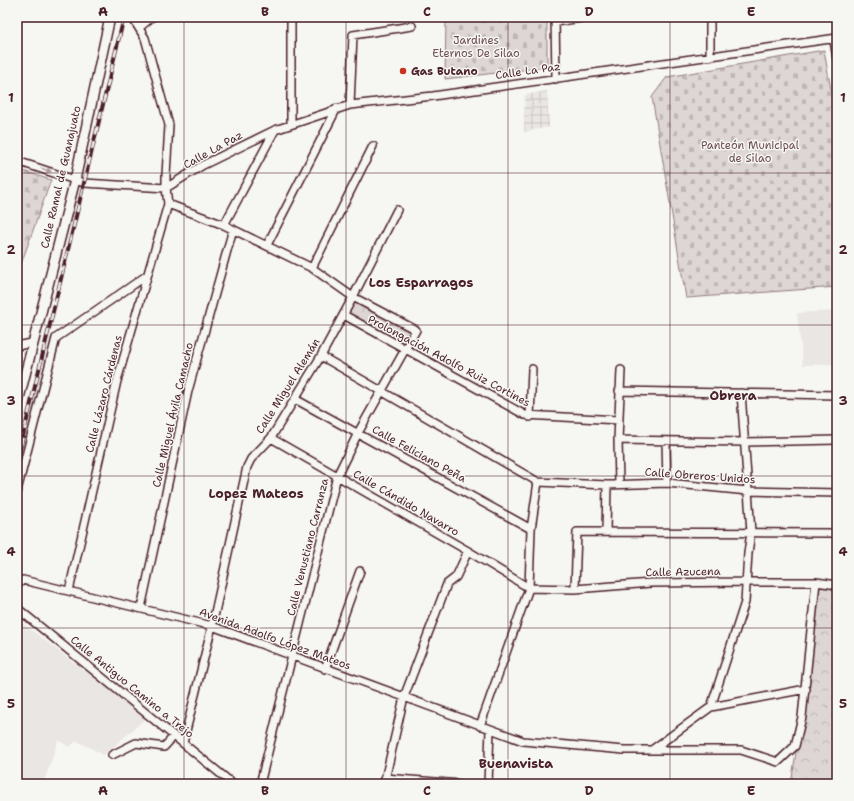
<svg xmlns="http://www.w3.org/2000/svg" width="854" height="801" font-family="'Shantell Sans',sans-serif">
<defs>
<pattern id="industrial-grid" width="8" height="8" patternUnits="userSpaceOnUse"><rect width="8" height="8" fill="#e9e6e3"/><path d="M0 4h8M4 0v8" fill="none" stroke="#c9c5c3"/></pattern>
<pattern id="cemetery-stones" width="16" height="16" patternUnits="userSpaceOnUse"><rect width="16" height="16" fill="#ddd6d5"/><path d="M2 7V4a2 2 0 0 1 4 0v3zM10 15v-3a2 2 0 0 1 4 0v3z" fill="#bfb7b7"/></pattern>
<pattern id="park-crowns" width="20" height="18" patternUnits="userSpaceOnUse"><rect width="20" height="18" fill="#ddd6d5"/><path d="M2 6a3 3 0 1 1 6 0M12 15a3 3 0 1 1 6 0" fill="none" stroke="#bfb7b7"/></pattern>
</defs>
<rect width="100%" height="100%" fill="#f6f6f2"/>
<filter id="ink" filterUnits="userSpaceOnUse"><feTurbulence type="fractalNoise" baseFrequency=".025" numOctaves="2"/><feDisplacementMap in="SourceGraphic" scale="8" xChannelSelector="R" yChannelSelector="G"/><feConvolveMatrix kernelMatrix="1 2 1 2 8 2 1 2 1" color-interpolation-filters="sRGB"/></filter>
<g filter="url(#ink)">
<!-- built -->
<path fill="#e9e6e3" d="M 837,311 L 837,364 L 803,365 L 797,313 Z
M 17,619 L 146,718 L 104,755 L 77,741 L 69,747 L 57,739 L 58,741 L 43,784 L 17,784 Z"/>
<!-- industrial -->
<path fill="url(#industrial-grid)" d="M 547,91 L 549,127 L 524,132 L 525,95 Z"/>
<!-- cemetery -->
<path fill="url(#cemetery-stones)" stroke="#947a80" d="M 446,17 L 547,17 L 547,67 L 445,79 Z
M 824,50 L 837,124 L 837,287 L 686,298 L 652,97 L 667,77 Z
M 17,169 L 51,180 L 21,264 L 17,263 Z"/>
<!-- park -->
<path fill="url(#park-crowns)" stroke="#947a80" d="M 355,302 L 411,329 L 403,343 L 348,315 Z
M 816,582 L 837,591 L 837,784 L 791,784 L 806,689 Z"/>
<g fill="none" stroke-linecap="round" stroke-linejoin="round">
<!-- street casing -->
<g stroke="#4a1f2b" stroke-width="10">
<path id="street" d="M 132,17 L 145,38 L 169,125 L 166,175 L 166,188 L 203,165 L 275,130 L 350,105 L 433,96 L 837,38
M 555,17 L 556,79
M 710,17 L 710,57
M 555,22 L 587,17
M 140,27 L 152,17
M 834,40 L 837,59
M 350,105 L 353,35 L 412,26
M 291,124 L 291,17
M 17,161 L 84,183 L 166,188 L 168,204 L 117,381 L 69,591
M 168,204 L 224,225 L 312,268 L 353,297 L 416,330 L 358,433 L 337,476 L 260,784
M 224,225 L 275,130
M 267,245 L 337,108
M 312,268 L 373,146
M 344,315 L 525,415 L 619,420
M 17,346 L 32,343
M 321,356 L 538,482 L 607,485 L 667,483 L 748,491 L 837,493
M 619,391 L 837,395
M 295,399 L 531,529
M 530,417 L 532,369
M 271,438 L 468,551 L 529,588 L 575,589 L 651,583 L 746,582 L 816,582 L 837,585
M 618,440 L 745,442 L 837,440
M 666,441 L 667,483
M 619,484 L 618,440 L 621,370
M 17,491 L 56,338 L 146,276
M 606,532 L 607,485
M 17,585 L 23,580 L 212,626 L 523,741 L 624,750 L 741,750 L 778,762 L 795,746 L 802,717 L 816,582
M 575,589 L 577,532 L 837,533
M 17,608 L 233,784
M 141,608 L 188,391 L 233,229
M 325,669 L 360,571
M 711,707 L 806,689
M 480,726 L 529,588 L 531,529 L 538,482
M 183,743 L 212,626 L 247,467 L 251,459 L 271,438 L 321,356 L 353,297 L 397,210
M 653,749 L 711,707 L 745,602 L 748,553 L 751,532 L 741,393
M 112,755 L 136,743 L 164,747 L 174,736
M 385,778 L 461,784
M 384,784 L 404,697 L 447,584 L 456,577 L 468,551
M 488,784 L 490,729"/>
</g>
<!-- secondary casing -->
<g stroke="#4a1f2b" stroke-width="12">
<path id="secondary" d="M 17,406 L 75,180 L 110,17"/>
</g>
<!-- street -->
<use href="#street" stroke="#f6f6f2" stroke-width="7"/>
<!-- secondary -->
<use href="#secondary" stroke="#f6f6f2" stroke-width="9"/>
<!-- rail casing -->
<g stroke="#4a1f2b" stroke-width="4">
<path id="rail" d="M 17,461 L 124,17"/>
</g>
<!-- rail -->
<use href="#rail" stroke="#f6f6f2" stroke-width="2.5" stroke-dasharray="8" stroke-linecap="butt"/>
</g>
<!-- one-way arrows -->
<defs><path id="oneway-solid" d="M-6-.8H1V-3.2L6.5 0L1 3.2V.8H-6Z"/></defs>
<use fill="#a99598" href="#oneway-solid" transform="translate(46 170) rotate(19)"/>
</g>
<!-- grid -->
<path fill="none" stroke="#4a1f2b" stroke-width="1" stroke-opacity="0.55" d="M 184,17 L 184,784M 346,17 L 346,784M 508,17 L 508,784M 670,17 L 670,784M 17,173 L 837,173M 17,325 L 837,325M 17,476 L 837,476M 17,628 L 837,628"/>
<!-- markers -->
<circle fill="#c8321e" stroke="#f6f6f2" stroke-width="1.5" cx="403" cy="71" r="4"/>
<g text-anchor="middle" dominant-baseline="central" stroke-width="3" stroke-linejoin="round" paint-order="stroke">
<!-- park labels -->
<g font-size="11" fill="#6f4d56" stroke="#f6f6f2">
<text x="476" y="40">Jardines<tspan x="476" dy="13">Eternos De Silao</tspan></text>
<text x="750" y="145">Panteón Municipal<tspan x="750" dy="13">de Silao</tspan></text>
</g>
<!-- poi labels -->
<g font-size="11" font-weight="bold" fill="#4a1f2b" stroke="#f6f6f2" text-anchor="start">
<text x="411" y="71">Gas Butano</text>
</g>
<!-- street labels -->
<g font-size="11" fill="#4a1f2b" stroke="#f6f6f2">
<text transform="translate(528 71) rotate(-8)">Calle La Paz</text>
<text transform="translate(213 150) rotate(-29)">Calle La Paz</text>
<text transform="translate(61 177) rotate(-77)">Calle Ramal de Guanajuato</text>
<text transform="translate(449 361) rotate(28)">Prolongación Adolfo Ruiz Cortines</text>
<text transform="translate(288 386) rotate(-58)">Calle Miguel Alemán</text>
<text transform="translate(104 394) rotate(-76)">Calle Lázaro Cárdenas</text>
<text transform="translate(173 415) rotate(-77)">Calle Miguel Ávila Camacho</text>
<text transform="translate(419 454) rotate(29)">Calle Feliciano Peña</text>
<text transform="translate(700 476) rotate(4)">Calle Obreros Unidos</text>
<text transform="translate(406 503) rotate(30)">Calle Cándido Navarro</text>
<text transform="translate(308 547) rotate(-76)">Calle Venustiano Carranza</text>
<text transform="translate(683 572) rotate(-1)">Calle Azucena</text>
<text transform="translate(275 639) rotate(20)">Avenida Adolfo López Mateos</text>
<text transform="translate(132 687) rotate(39)">Calle Antiguo Camino a Trejo</text>
</g>
<!-- quarter labels -->
<g font-size="13" font-weight="bold" fill="#4a1f2b" stroke="#f6f6f2">
<text x="421" y="282">Los Esparragos</text>
<text x="733" y="395">Obrera</text>
<text x="256" y="493">Lopez Mateos</text>
<text x="516" y="763">Buenavista</text>
</g>
</g>
<!-- margin -->
<rect width="854" height="801" fill="none" stroke="#f6f6f2" stroke-width="44"/>
<rect x="22" y="22" width="810" height="757" fill="none" stroke="#4a1f2b" stroke-width="1.5"/>
<g font-size="13" text-anchor="middle" font-weight="bold" fill="#4a1f2b">
<text x="103" y="16">A</text>
<text x="265" y="16">B</text>
<text x="427" y="16">C</text>
<text x="589" y="16">D</text>
<text x="751" y="16">E</text>
<text x="11" y="102">1</text>
<text x="843" y="102">1</text>
<text x="11" y="254">2</text>
<text x="843" y="254">2</text>
<text x="11" y="405">3</text>
<text x="843" y="405">3</text>
<text x="11" y="556">4</text>
<text x="843" y="556">4</text>
<text x="11" y="708">5</text>
<text x="843" y="708">5</text>
<text x="103" y="795">A</text>
<text x="265" y="795">B</text>
<text x="427" y="795">C</text>
<text x="589" y="795">D</text>
<text x="751" y="795">E</text>
</g>
</svg>
